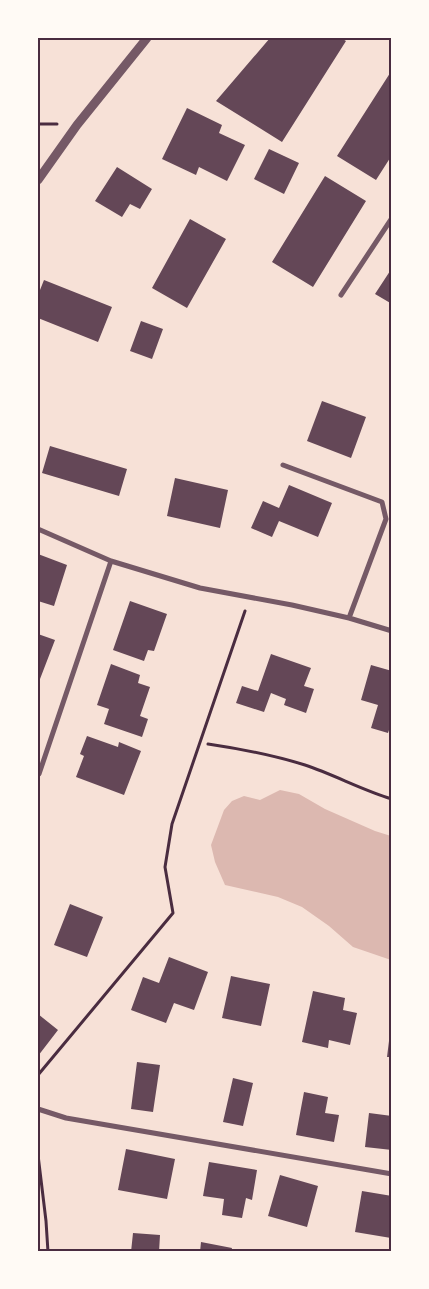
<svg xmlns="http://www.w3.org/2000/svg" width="429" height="1289" font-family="'Space Grotesk',sans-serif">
<rect width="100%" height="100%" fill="#f7e1d7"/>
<!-- water -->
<path fill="#dcb8b0" d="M 280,790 L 299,794 L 325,809 L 375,831 L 391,836 L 391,960 L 353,947 L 329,926 L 302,907 L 278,897 L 225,885 L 215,862 L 211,845 L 224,810 L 232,801 L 244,796 L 260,800 Z"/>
<!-- building -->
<path fill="#644757" d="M 270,38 L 341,38 L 346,41 L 282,142 L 216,101 Z
M 392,70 L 392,155 L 376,180 L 337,156 Z
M 187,108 L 222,125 L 219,133 L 245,145 L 227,181 L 199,167 L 196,175 L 162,159 Z
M 269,149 L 299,163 L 284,194 L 254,179 Z
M 117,167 L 152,189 L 140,209 L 130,204 L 122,217 L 95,201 Z
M 325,176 L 366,201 L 313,287 L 272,262 Z
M 190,219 L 226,239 L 187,308 L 152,288 Z
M 392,268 L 392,304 L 375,294 Z
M 44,280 L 112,307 L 98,342 L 38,318 L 38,295 Z
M 141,321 L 163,329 L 152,359 L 130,351 Z
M 322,401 L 366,417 L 351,458 L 307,441 Z
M 50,446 L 127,469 L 119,496 L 42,473 Z
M 175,478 L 228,490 L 220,528 L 167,516 Z
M 289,485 L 332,503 L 318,537 L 279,521 L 272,537 L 251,528 L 263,501 L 279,508 Z
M 38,554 L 67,565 L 54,606 L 38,601 Z
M 130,601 L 167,614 L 154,651 L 148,650 L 144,661 L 113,650 Z
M 38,634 L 55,640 L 40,679 L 38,678 Z
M 271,654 L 311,668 L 304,686 L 314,689 L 306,713 L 284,705 L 286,699 L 271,693 L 264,712 L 236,703 L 242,686 L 258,691 Z
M 111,664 L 140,675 L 138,683 L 150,687 L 140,716 L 148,719 L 142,737 L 104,724 L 109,709 L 97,705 Z
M 371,665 L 392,671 L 392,721 L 388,733 L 371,728 L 378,705 L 361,700 Z
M 87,736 L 118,747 L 119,742 L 141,751 L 124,795 L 76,777 L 84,756 L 80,754 Z
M 70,904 L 103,917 L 87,957 L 54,945 Z
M 169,957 L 208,972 L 194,1010 L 174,1003 L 166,1023 L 131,1010 L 143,977 L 159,983 Z
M 231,976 L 270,984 L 261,1026 L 222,1018 Z
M 313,991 L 345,998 L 343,1010 L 357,1013 L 350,1045 L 329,1040 L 328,1048 L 302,1042 Z
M 38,1014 L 58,1030 L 38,1056 Z
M 390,1033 L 392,1033 L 392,1057 L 387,1057 Z
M 137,1062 L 160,1065 L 153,1112 L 131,1109 Z
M 233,1078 L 253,1083 L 243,1126 L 223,1122 Z
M 304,1092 L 328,1097 L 325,1113 L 339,1115 L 334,1142 L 296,1135 Z
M 369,1113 L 392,1116 L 392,1150 L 365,1147 Z
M 126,1149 L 175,1159 L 167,1199 L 118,1190 Z
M 209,1162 L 257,1170 L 252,1200 L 246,1198 L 242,1218 L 222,1215 L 224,1199 L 203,1196 Z
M 280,1175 L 318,1186 L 307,1227 L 268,1216 Z
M 362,1191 L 392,1196 L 391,1238 L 355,1232 Z
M 133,1233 L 160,1235 L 159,1252 L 131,1252 Z
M 201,1242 L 232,1248 L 231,1252 L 200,1252 Z"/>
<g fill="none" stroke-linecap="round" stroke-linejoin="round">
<!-- path -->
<path stroke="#4a2c40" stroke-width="3" d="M 38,124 L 57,124
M 208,744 C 242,749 273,755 305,765 C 335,775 362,790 392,799
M 38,1075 L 173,913 L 165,867 L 172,824 L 245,611
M 38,1155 L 46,1221 L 48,1252"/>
<!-- minor -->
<path stroke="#755966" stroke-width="5" d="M 341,295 L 392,218
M 283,465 L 382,502 L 386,519 L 349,618
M 38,529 L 111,561 L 200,588 L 292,605 L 349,618 L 392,631
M 39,774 L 111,561
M 38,1109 L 66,1118 L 392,1174"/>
<!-- tertiary -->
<path stroke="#755966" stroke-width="9" d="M 38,180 L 77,125 L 147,38"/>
</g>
<!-- border -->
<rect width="429" height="1289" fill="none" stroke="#fffaf5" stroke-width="78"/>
<rect x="39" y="39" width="351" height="1211" fill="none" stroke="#4a2c40" stroke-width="2"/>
</svg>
